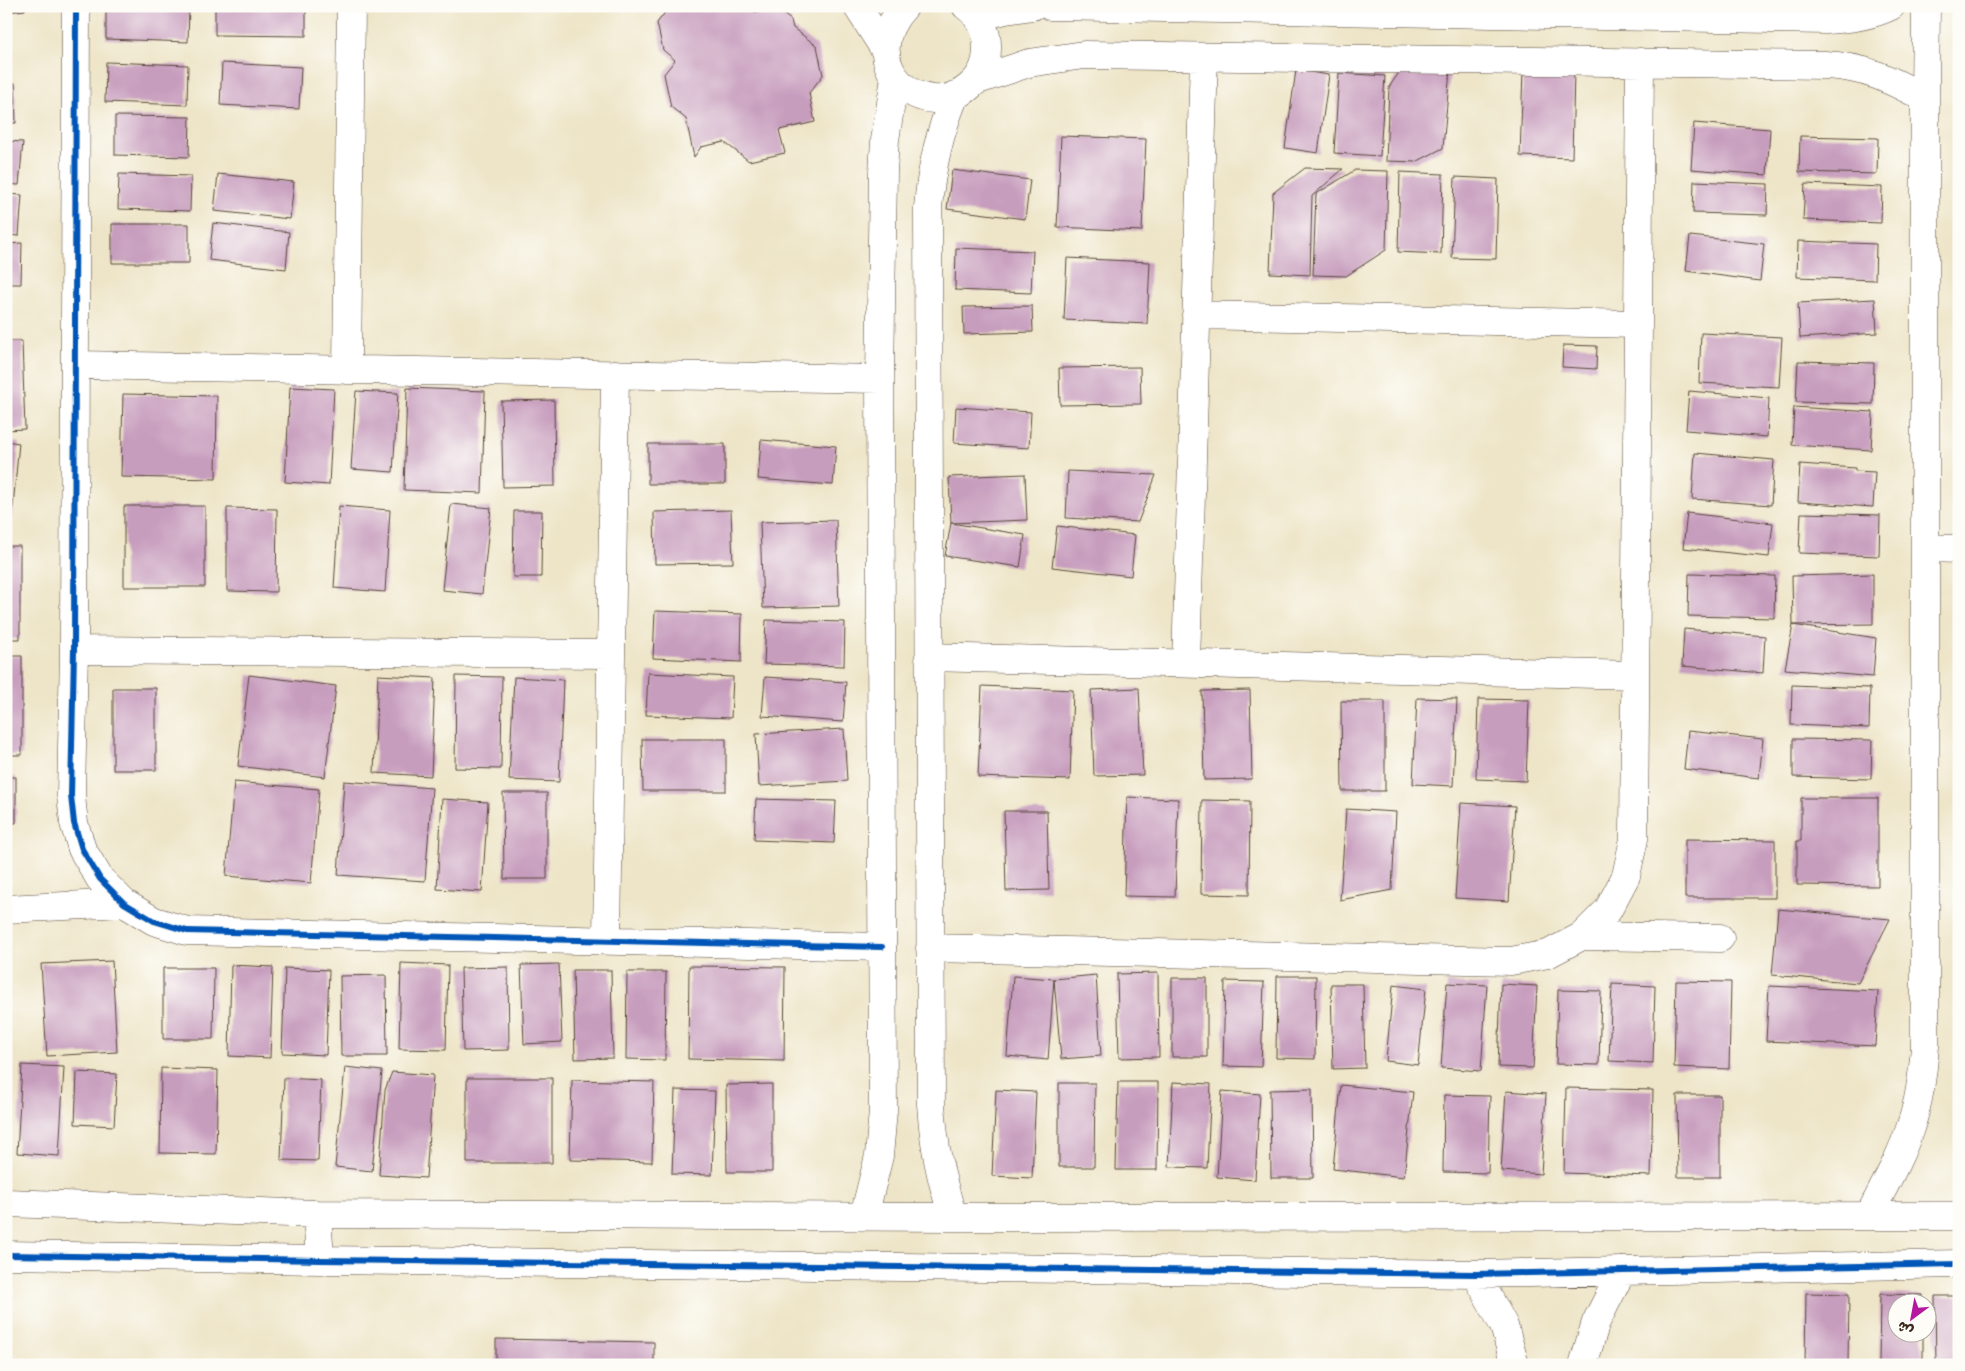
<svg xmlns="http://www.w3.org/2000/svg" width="1965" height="1371" font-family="'Indie Flower','Playpen Sans Arabic',sans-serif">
<rect width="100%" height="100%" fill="#fdfcf7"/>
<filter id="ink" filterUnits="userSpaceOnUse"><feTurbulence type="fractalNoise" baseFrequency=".02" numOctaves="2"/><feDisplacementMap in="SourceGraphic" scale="10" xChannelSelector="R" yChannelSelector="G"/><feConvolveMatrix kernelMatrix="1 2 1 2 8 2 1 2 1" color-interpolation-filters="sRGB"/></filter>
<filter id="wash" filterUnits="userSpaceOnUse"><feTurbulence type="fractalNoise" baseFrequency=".0096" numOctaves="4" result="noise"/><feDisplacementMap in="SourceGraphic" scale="20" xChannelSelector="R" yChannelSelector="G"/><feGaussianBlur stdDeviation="1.12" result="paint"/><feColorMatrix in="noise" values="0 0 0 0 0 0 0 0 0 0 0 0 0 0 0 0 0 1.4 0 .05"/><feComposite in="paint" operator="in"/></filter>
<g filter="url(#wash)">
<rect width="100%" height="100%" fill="#eee5c8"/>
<g id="blocks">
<!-- building -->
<path fill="#c79dbe" d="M 6,6 L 25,6 L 25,10 L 6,12 Z
M 106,6 L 189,6 L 188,42 L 106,39 Z
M 215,6 L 306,6 L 306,36 L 215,35 Z
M 670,6 L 753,6 L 755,12 L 774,7 L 791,20 L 793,28 L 817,46 L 823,75 L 809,93 L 815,122 L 779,130 L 785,153 L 749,161 L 724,142 L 701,147 L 694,157 L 686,119 L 671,107 L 664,74 L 675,60 L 663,50 L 657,23 Z
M 106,62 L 188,65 L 187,105 L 105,102 Z
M 222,63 L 301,67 L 299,109 L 220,105 Z
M 1403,67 L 1450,71 L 1443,148 L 1416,162 L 1386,161 L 1389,87 Z
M 1296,70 L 1329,75 L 1318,153 L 1285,148 Z
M 1523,70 L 1574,71 L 1572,158 L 1520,156 Z
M 1339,73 L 1385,76 L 1380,156 L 1334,153 Z
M 6,83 L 15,83 L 16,123 L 6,123 Z
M 115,116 L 190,117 L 189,157 L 115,155 Z
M 1694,123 L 1770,129 L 1767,175 L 1691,169 Z
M 1061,136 L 1146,139 L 1142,231 L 1057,227 Z
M 1800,136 L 1878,138 L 1877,174 L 1799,172 Z
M 6,141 L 23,142 L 19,185 L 6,184 Z
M 1305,168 L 1343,169 L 1312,196 L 1310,275 L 1270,273 L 1273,193 Z
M 952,170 L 1030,180 L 1025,219 L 947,209 Z
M 1355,170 L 1388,171 L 1386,250 L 1346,276 L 1313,275 L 1316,194 Z
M 1400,172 L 1443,174 L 1441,254 L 1398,252 Z
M 119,174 L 191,176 L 190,211 L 118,209 Z
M 218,174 L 294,182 L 290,219 L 214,211 Z
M 1455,177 L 1498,179 L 1496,259 L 1452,258 Z
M 1694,181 L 1768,184 L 1767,215 L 1693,213 Z
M 1805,184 L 1882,187 L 1881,223 L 1803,220 Z
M 6,194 L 22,195 L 19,236 L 6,235 Z
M 213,223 L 289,232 L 286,269 L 209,260 Z
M 112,224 L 189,224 L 189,263 L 112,263 Z
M 1690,236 L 1764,244 L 1760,281 L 1686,271 Z
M 1798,241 L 1876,244 L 1875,280 L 1797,277 Z
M 22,243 L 21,284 L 6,284 L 6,244 Z
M 956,248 L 1033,251 L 1031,293 L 955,290 Z
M 1067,258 L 1150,262 L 1147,324 L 1064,320 Z
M 1875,299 L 1877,333 L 1800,338 L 1798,303 Z
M 1032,306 L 1033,332 L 964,334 L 963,307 Z
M 1701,333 L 1782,337 L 1779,387 L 1699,383 Z
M 6,341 L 22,341 L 25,429 L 6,430 Z
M 1563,345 L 1597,346 L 1596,369 L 1562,367 Z
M 1798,361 L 1874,363 L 1873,404 L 1796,402 Z
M 1140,367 L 1141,404 L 1060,405 L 1059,368 Z
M 290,387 L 334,389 L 329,485 L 285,482 Z
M 407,388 L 485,391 L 482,493 L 404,490 Z
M 356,391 L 398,393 L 393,472 L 351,469 Z
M 1689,391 L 1769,398 L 1767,437 L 1686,430 Z
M 123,394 L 217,396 L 216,479 L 121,477 Z
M 554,400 L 555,486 L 503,487 L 501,401 Z
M 956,407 L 1031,412 L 1029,448 L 954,443 Z
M 1794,407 L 1873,412 L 1871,450 L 1792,445 Z
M 761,440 L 836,446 L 833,485 L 758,479 Z
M 6,441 L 19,443 L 10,538 L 6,537 Z
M 648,444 L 725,444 L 725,484 L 648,484 Z
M 1695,453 L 1774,460 L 1771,505 L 1692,499 Z
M 1800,464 L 1855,468 L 1855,471 L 1875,472 L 1873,507 L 1798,502 Z
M 1068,471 L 1156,475 L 1138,522 L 1066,518 Z
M 1025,474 L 1027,520 L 951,523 L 949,477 Z
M 451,504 L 491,508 L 482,594 L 442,590 Z
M 124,506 L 205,506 L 205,587 L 124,587 Z
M 339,506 L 390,510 L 385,592 L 334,588 Z
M 227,508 L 277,509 L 276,592 L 227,591 Z
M 731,510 L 733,563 L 655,564 L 654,512 Z
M 514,511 L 542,511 L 541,577 L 513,577 Z
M 1687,513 L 1773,523 L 1769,557 L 1683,548 Z
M 1801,513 L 1880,515 L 1879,556 L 1799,553 Z
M 836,520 L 839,606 L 763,608 L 760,522 Z
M 951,523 L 1025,535 L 1020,567 L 945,556 Z
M 1057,526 L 1135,535 L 1131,576 L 1052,567 Z
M 6,546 L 20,546 L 20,639 L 6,639 Z
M 1689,574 L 1775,576 L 1774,618 L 1688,616 Z
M 1873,574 L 1873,624 L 1793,625 L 1792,576 Z
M 655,611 L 742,614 L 741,662 L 653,658 Z
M 766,620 L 845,622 L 844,666 L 764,664 Z
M 1793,625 L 1876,638 L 1873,677 L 1785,669 Z
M 1684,629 L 1765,636 L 1763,673 L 1682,666 Z
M 6,656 L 22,656 L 22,755 L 6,755 Z
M 648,673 L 733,677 L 731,718 L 646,715 Z
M 249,675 L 336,686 L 325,777 L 238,766 Z
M 378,675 L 435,678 L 431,776 L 374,773 Z
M 456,676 L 502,677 L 501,769 L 455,768 Z
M 514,677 L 563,680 L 559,782 L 509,780 Z
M 765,677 L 846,682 L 843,722 L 762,716 Z
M 1792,685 L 1870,688 L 1869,728 L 1791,725 Z
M 982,686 L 1073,690 L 1070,780 L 978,777 Z
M 113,688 L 156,688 L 156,770 L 113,770 Z
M 1139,688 L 1143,775 L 1094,776 L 1091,690 Z
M 1250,690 L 1252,779 L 1204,780 L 1202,691 Z
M 1417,698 L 1457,699 L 1453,786 L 1413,784 Z
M 1478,699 L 1529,700 L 1526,781 L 1476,779 Z
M 1341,701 L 1385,701 L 1385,791 L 1342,791 Z
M 844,729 L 847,781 L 759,786 L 756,734 Z
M 1688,731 L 1763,739 L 1759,778 L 1684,769 Z
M 642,739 L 726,739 L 726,791 L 643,791 Z
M 1793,739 L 1872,740 L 1871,779 L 1793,777 Z
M 6,777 L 16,777 L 16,823 L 6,823 Z
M 344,781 L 432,788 L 425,881 L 338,875 Z
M 234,782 L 319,789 L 311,883 L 226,876 Z
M 503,793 L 547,793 L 547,879 L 504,879 Z
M 1127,797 L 1178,799 L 1175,897 L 1124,896 Z
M 1801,798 L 1878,798 L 1878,886 L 1797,885 L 1797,841 L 1801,841 Z
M 442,799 L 488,802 L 482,892 L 437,889 Z
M 756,799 L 836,801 L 834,843 L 754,840 Z
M 1202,800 L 1250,801 L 1249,895 L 1201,894 Z
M 1461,803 L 1515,806 L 1509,901 L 1455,898 Z
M 1346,809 L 1396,812 L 1392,890 L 1340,900 Z
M 1004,811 L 1047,811 L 1049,890 L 1006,891 Z
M 1685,839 L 1775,840 L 1775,898 L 1685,898 Z
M 1778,909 L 1890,919 L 1858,983 L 1772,975 Z
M 112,961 L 117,1052 L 47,1056 L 41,964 Z
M 401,963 L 448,965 L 446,1050 L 399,1049 Z
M 559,964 L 562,1042 L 524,1044 L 521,965 Z
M 231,965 L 273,967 L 270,1058 L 229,1056 Z
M 689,966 L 785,967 L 784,1061 L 688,1059 Z
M 508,967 L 509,1050 L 463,1051 L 461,968 Z
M 163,968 L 214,968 L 213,1039 L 163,1039 Z
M 285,968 L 329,970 L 326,1055 L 282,1053 Z
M 573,970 L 611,970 L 613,1058 L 575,1059 Z
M 627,972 L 666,972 L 665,1060 L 626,1059 Z
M 1158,973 L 1159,1057 L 1119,1058 L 1117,974 Z
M 386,975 L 387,1056 L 341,1056 L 340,976 Z
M 1096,975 L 1101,1056 L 1061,1059 L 1054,979 L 1048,1060 L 1007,1056 L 1013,976 L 1054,979 Z
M 1277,976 L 1316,976 L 1315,1059 L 1276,1058 Z
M 1172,978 L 1207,978 L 1207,1057 L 1172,1057 Z
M 1225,981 L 1264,982 L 1261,1067 L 1223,1066 Z
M 1676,981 L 1731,982 L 1729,1069 L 1674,1067 Z
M 1447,983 L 1487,985 L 1481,1071 L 1441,1068 Z
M 1331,984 L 1363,984 L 1365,1068 L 1333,1069 Z
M 1501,984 L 1537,986 L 1533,1068 L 1498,1067 Z
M 1612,984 L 1655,986 L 1653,1063 L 1609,1061 Z
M 1393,985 L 1426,989 L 1418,1065 L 1386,1061 Z
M 1769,986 L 1878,991 L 1875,1046 L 1766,1041 Z
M 1558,990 L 1601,991 L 1599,1065 L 1556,1064 Z
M 22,1065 L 64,1067 L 59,1156 L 17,1153 Z
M 345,1067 L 382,1071 L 372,1171 L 335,1167 Z
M 161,1068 L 218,1070 L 216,1154 L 160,1153 Z
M 77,1072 L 117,1074 L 114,1126 L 75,1124 Z
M 392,1072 L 433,1075 L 426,1178 L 379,1175 L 385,1090 Z
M 284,1078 L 321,1080 L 318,1161 L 281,1160 Z
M 467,1078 L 552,1078 L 552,1163 L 467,1163 Z
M 572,1080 L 654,1082 L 652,1162 L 570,1160 Z
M 1118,1082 L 1158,1082 L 1157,1170 L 1116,1170 Z
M 1173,1082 L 1211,1084 L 1207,1168 L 1169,1167 Z
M 1059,1083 L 1095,1083 L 1094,1167 L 1059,1167 Z
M 772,1084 L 772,1172 L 727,1172 L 726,1085 Z
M 1341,1085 L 1413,1092 L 1404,1177 L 1333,1169 Z
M 1566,1088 L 1653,1090 L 1651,1176 L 1564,1173 Z
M 1312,1089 L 1313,1178 L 1271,1178 L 1270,1090 Z
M 675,1090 L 715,1091 L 712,1175 L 672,1174 Z
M 996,1090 L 1036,1092 L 1032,1178 L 992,1176 Z
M 1222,1091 L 1260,1094 L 1255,1180 L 1217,1177 Z
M 1506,1091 L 1546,1094 L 1541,1174 L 1501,1171 Z
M 1444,1095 L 1490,1096 L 1488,1173 L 1443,1172 Z
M 1677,1095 L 1720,1095 L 1720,1177 L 1678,1177 Z
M 1806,1293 L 1849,1294 L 1848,1365 L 1805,1365 Z
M 1880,1294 L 1923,1295 L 1923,1304 L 1898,1304 L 1898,1334 L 1923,1334 L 1923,1365 L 1879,1365 Z
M 1935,1296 L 1959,1296 L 1959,1365 L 1936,1365 Z
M 496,1339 L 654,1342 L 654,1365 L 496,1365 Z"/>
</g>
</g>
<g filter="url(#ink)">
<use href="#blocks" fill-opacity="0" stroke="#564638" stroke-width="1"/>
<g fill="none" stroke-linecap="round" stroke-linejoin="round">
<!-- minor casing -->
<g stroke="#564638" stroke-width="29">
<path id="minor" d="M 76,6 L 74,650 L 71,796 L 74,823 L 82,849 L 100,879 L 124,903 L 154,921 L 187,931 L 882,947
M 857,6 L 885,50
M 905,6 C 850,64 925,127 970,86 C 981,77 987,63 987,49 C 988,32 980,16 966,6
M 1050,6 L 1826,20 C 1849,19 1871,16 1891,6
M 977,17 L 1006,10 L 1033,6
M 975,81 L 1029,63 L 1084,55 L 1825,65 C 1866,67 1889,79 1925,98
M 1196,315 L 1638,324
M 75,365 L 880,379
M 347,370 L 351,6
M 1926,548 L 1959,549
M 74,650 L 611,654
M 929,657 L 1635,675
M 1186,663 L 1204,57
M 6,909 L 124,903
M 1582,936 L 1720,938
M 607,940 L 615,374
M 930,948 L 1511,961 L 1548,954 L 1582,936 L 1608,910 L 1626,876 L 1634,839 L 1640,62
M 6,1203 L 317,1214 L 953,1217 L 1959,1216
M 317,1214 L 320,1260
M 864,1216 L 879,1156 L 883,1111 L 880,379 L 883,172 L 885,140 L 895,78
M 1869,1216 C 1884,1186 1901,1157 1911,1125 C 1920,1099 1923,1073 1925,1046 L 1925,98 L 1926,6
M 953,1217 C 940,1176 934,1147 931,1104 L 928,208 C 931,168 939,133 955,95
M 6,1255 L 320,1260 L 1476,1274 L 1959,1264
M 1476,1274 L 1504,1326 L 1515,1365
M 1583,1365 L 1596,1322 L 1622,1271"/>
</g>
<!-- minor -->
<use href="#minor" stroke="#fff" stroke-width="28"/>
<!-- cycleway casing -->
<g stroke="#fdfcf7" stroke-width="9">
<path id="cycleway" d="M 76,6 L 74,650 L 71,796 L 74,823 L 82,849 L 100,879 L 124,903 L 154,921 L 187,931 L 882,947
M 6,1255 L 320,1260 L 1476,1274 L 1959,1264"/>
</g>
<!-- cycleway -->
<use href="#cycleway" stroke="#0057b8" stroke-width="6"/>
</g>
</g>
<!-- margin -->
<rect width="1965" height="1371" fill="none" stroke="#fdfcf7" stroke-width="25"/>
<!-- north arrow -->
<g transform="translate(1912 1318) rotate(212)"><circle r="24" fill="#fdfcf7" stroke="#afa8a0"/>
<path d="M0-4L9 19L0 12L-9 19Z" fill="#b5179e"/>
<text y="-8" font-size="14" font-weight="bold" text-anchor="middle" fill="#3b2a1e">ش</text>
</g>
</svg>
